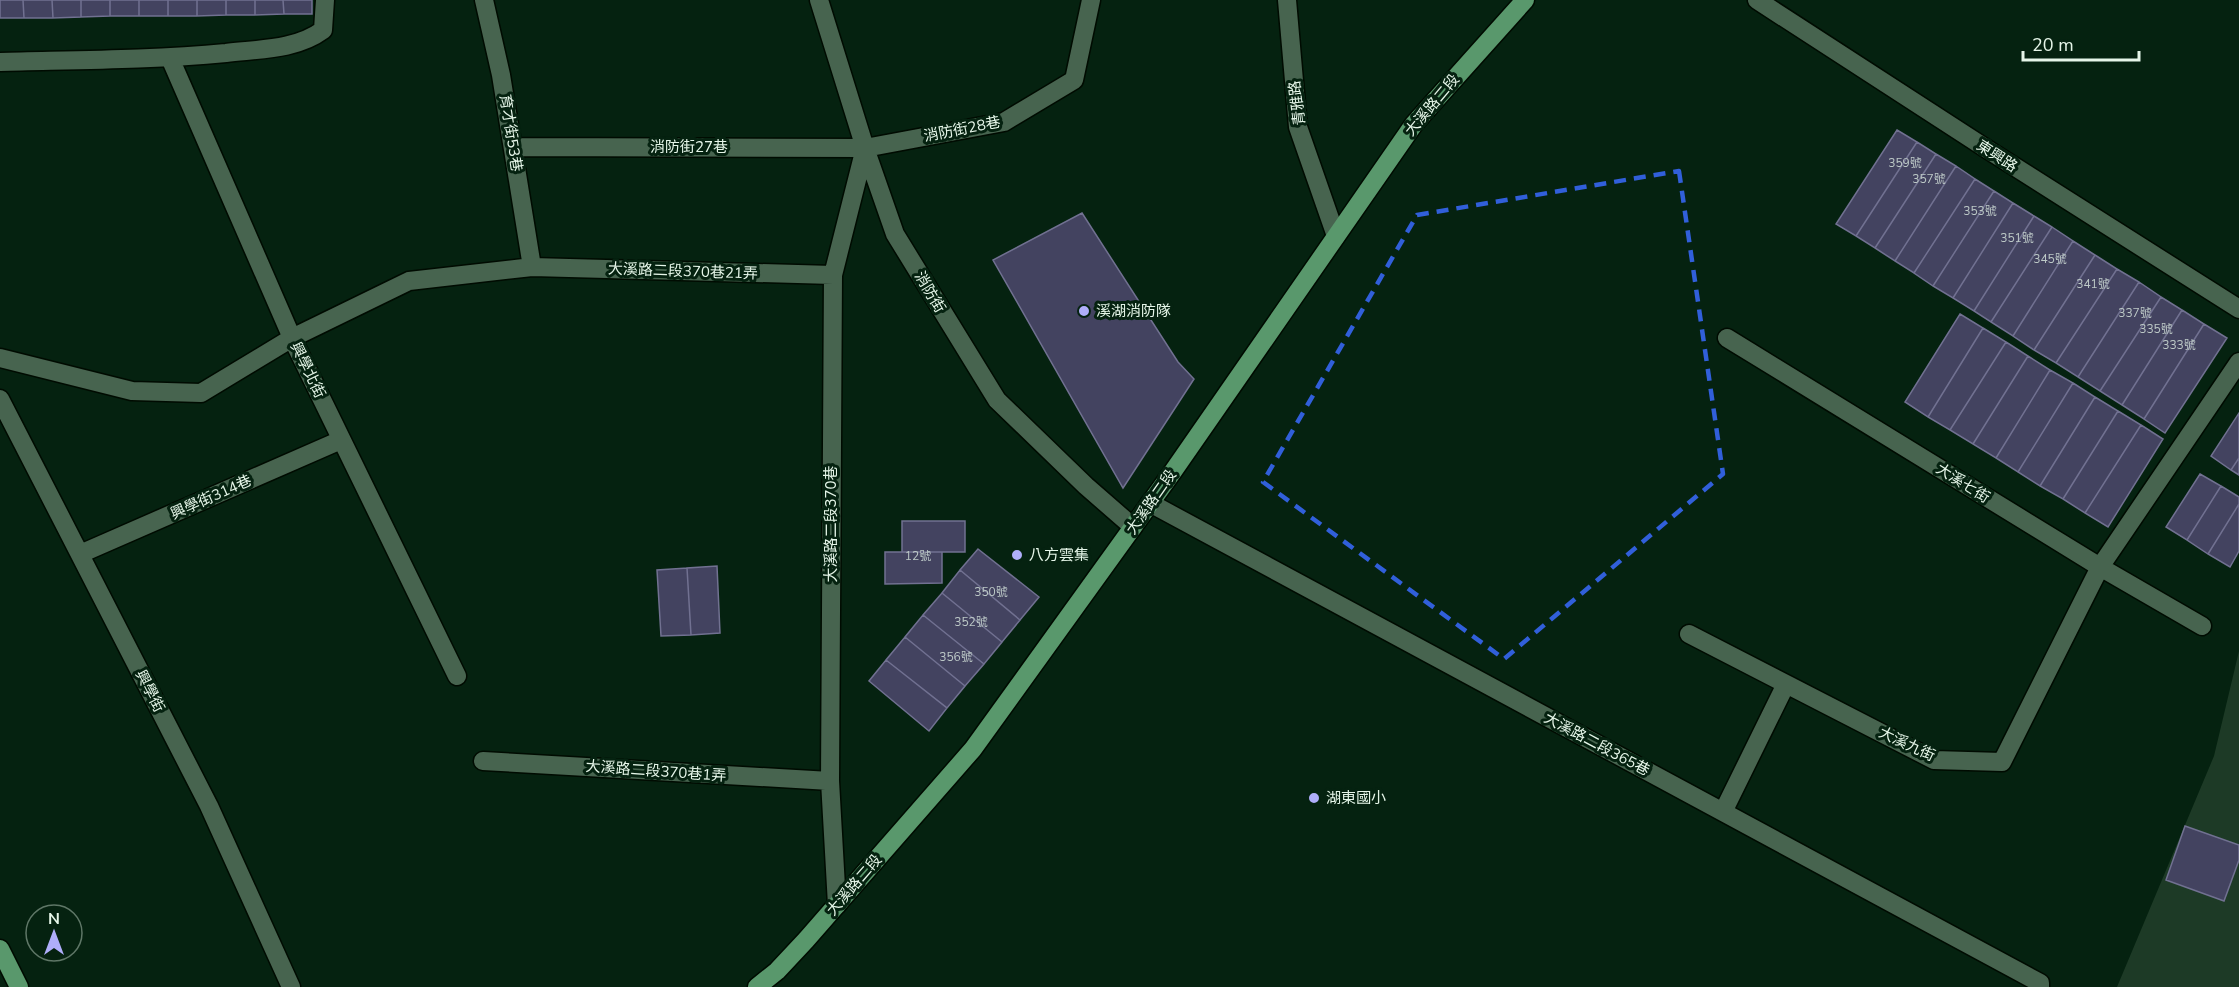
<svg xmlns="http://www.w3.org/2000/svg" width="2239" height="987" font-family="'Nunito Sans','Noto Sans TC',sans-serif">
<rect width="100%" height="100%" fill="#052210"/>
<!-- park -->
<path fill="#1d3a26" d="M 2239,651 L 2239,987 L 2117,987 L 2214,756 Z"/>
<!-- building -->
<path fill="#434360" stroke="#717191" stroke-width="1.5" d="M 0,0 L 23,0 L 24,18 L 0,18 Z
M 23,0 L 52,0 L 53,18 L 24,18 Z
M 52,0 L 81,0 L 81,17 L 53,18 Z
M 81,0 L 110,0 L 110,16 L 81,17 Z
M 110,0 L 139,0 L 139,16 L 110,16 Z
M 139,0 L 168,0 L 168,16 L 139,16 Z
M 168,0 L 197,0 L 197,16 L 168,16 Z
M 197,0 L 226,0 L 226,15 L 197,16 Z
M 226,0 L 255,0 L 255,15 L 226,15 Z
M 255,0 L 283,0 L 284,14 L 255,15 Z
M 283,0 L 312,0 L 312,14 L 284,14 Z
M 1897,130 L 1917,142 L 1856,236 L 1836,224 Z
M 1917,142 L 1936,154 L 1875,248 L 1856,236 Z
M 1936,154 L 1956,166 L 1895,261 L 1875,248 Z
M 1956,166 L 1975,179 L 1914,273 L 1895,261 Z
M 1975,179 L 1994,191 L 1933,286 L 1914,273 Z
M 1994,191 L 2013,203 L 1953,298 L 1933,286 Z
M 2013,203 L 2034,216 L 1974,311 L 1953,298 Z
M 1082,213 L 1178,362 L 1194,379 L 1123,488 L 993,260 Z
M 2034,216 L 2052,227 L 1991,322 L 1974,311 Z
M 2052,227 L 2073,241 L 2013,336 L 1991,322 Z
M 2073,241 L 2095,255 L 2034,350 L 2013,336 Z
M 2095,255 L 2117,269 L 2056,363 L 2034,350 Z
M 2117,269 L 2139,282 L 2078,377 L 2056,363 Z
M 2139,282 L 2161,297 L 2100,391 L 2078,377 Z
M 2161,297 L 2182,310 L 2122,405 L 2100,391 Z
M 2182,310 L 2204,324 L 2144,419 L 2122,405 Z
M 1960,314 L 1983,328 L 1928,417 L 1905,402 Z
M 2204,324 L 2227,338 L 2165,433 L 2144,419 Z
M 1983,328 L 2006,342 L 1950,430 L 1928,417 Z
M 2006,342 L 2028,356 L 1973,444 L 1950,430 Z
M 2028,356 L 2050,370 L 1996,458 L 1973,444 Z
M 2050,370 L 2073,383 L 2018,472 L 1996,458 Z
M 2073,383 L 2095,397 L 2040,486 L 2018,472 Z
M 2095,397 L 2118,411 L 2063,499 L 2040,486 Z
M 2118,411 L 2141,425 L 2085,513 L 2063,499 Z
M 2239,413 L 2239,458 L 2231,470 L 2211,456 Z
M 2141,425 L 2163,439 L 2108,527 L 2085,513 Z
M 2239,458 L 2239,475 L 2231,470 Z
M 2200,474 L 2221,486 L 2187,540 L 2166,527 Z
M 2221,486 L 2239,497 L 2239,504 L 2208,554 L 2187,540 Z
M 2239,504 L 2239,551 L 2230,567 L 2208,554 Z
M 902,521 L 965,521 L 965,552 L 902,552 Z
M 978,549 L 1039,597 L 1020,620 L 960,570 Z
M 885,552 L 942,552 L 942,583 L 885,584 Z
M 717,566 L 720,633 L 691,635 L 687,568 Z
M 687,568 L 691,635 L 661,636 L 657,570 Z
M 960,570 L 1020,620 L 1002,642 L 942,593 Z
M 942,593 L 1002,642 L 984,664 L 923,615 Z
M 923,615 L 984,664 L 965,686 L 905,637 Z
M 905,637 L 965,686 L 947,708 L 886,660 Z
M 886,660 L 947,708 L 929,731 L 869,681 Z
M 2185,826 L 2239,845 L 2239,860 L 2224,901 L 2166,880 Z"/>
<g fill="none" stroke-linecap="round" stroke-linejoin="round">
<!-- minor casing -->
<g stroke="#000b01" stroke-width="21">
<path id="minor" d="M 484,0 L 501,75 L 532,267
M 819,0 L 865,148 L 895,234 L 997,400 L 1086,486 L 1133,527
M 1287,0 L 1298,127 L 1336,236
M 1757,0 L 1990,151 L 2239,309
M 170,58 L 292,338 L 457,676
M 0,62 C 75,60 151,60 226,53 C 259,49 296,50 323,30 L 325,0
M 513,147 L 865,148 L 1004,122 L 1074,80 L 1091,0
M 1727,338 L 2100,567 L 2202,626
M 0,358 L 132,391 L 201,393 L 292,338 L 409,281 L 532,267 L 833,275
M 0,399 L 209,806 L 291,987
M 1150,503 L 2040,983 L 2040,987
M 80,554 L 341,440
M 1689,634 L 1934,760 L 2002,762 L 2100,567 L 2239,362
M 483,761 L 830,781
M 1723,812 L 1786,684
M 837,905 L 830,781 L 833,275 L 865,148"/>
</g>
<!-- major casing -->
<g stroke="#000b01" stroke-width="21">
<path id="major" d="M 0,949 L 19,987
M 757,987 L 777,971 L 806,940 L 973,749 L 1174,470 L 1414,124 L 1525,0"/>
</g>
<!-- minor -->
<use href="#minor" stroke="#47644f" stroke-width="18"/>
<!-- major -->
<use href="#major" stroke="#59986c" stroke-width="18"/>
</g>
<!-- marked area -->
<path fill="none" stroke="#315fda" stroke-width="4.5" stroke-dasharray="12 8" stroke-linejoin="round" d="M 1679,171 L 1723,474 L 1504,659 L 1263,482 L 1417,215 Z"/>
<!-- markers -->
<g fill="#afaefa" stroke="#052210" stroke-width="2">
<circle cx="1084" cy="311" r="6"/>
<circle cx="1017" cy="555" r="6"/>
<circle cx="1314" cy="798" r="6"/>
</g>
<g text-anchor="middle" dominant-baseline="central" stroke-width="6" stroke-linejoin="round" paint-order="stroke">
<!-- number labels -->
<g font-size="12" fill="#bdc9c7">
<text x="1905" y="163">359號</text>
<text x="1929" y="179">357號</text>
<text x="1980" y="211">353號</text>
<text x="2017" y="238">351號</text>
<text x="2050" y="259">345號</text>
<text x="2093" y="284">341號</text>
<text x="2135" y="313">337號</text>
<text x="2156" y="329">335號</text>
<text x="2179" y="345">333號</text>
<text x="918" y="556">12號</text>
<text x="991" y="592">350號</text>
<text x="971" y="622">352號</text>
<text x="956" y="657">356號</text>
</g>
<!-- street labels -->
<g font-size="15" fill="#e6f6e9" stroke="#052210">
<text transform="translate(1297 103) rotate(-97)">青雅路</text>
<text transform="translate(1432 105) rotate(-50)">大溪路二段</text>
<text transform="translate(962 129) rotate(-11)">消防街28巷</text>
<text transform="translate(511 133) rotate(81)">育才街53巷</text>
<text x="689" y="147">消防街27巷</text>
<text transform="translate(1997 156) rotate(33)">東興路</text>
<text transform="translate(683 271) rotate(2)">大溪路二段370巷21弄</text>
<text transform="translate(930 292) rotate(59)">消防街</text>
<text transform="translate(308 370) rotate(64)">興學北街</text>
<text transform="translate(1963 483) rotate(32)">大溪七街</text>
<text transform="translate(211 497) rotate(-24)">興學街314巷</text>
<text transform="translate(1151 502) rotate(-55)">大溪路二段</text>
<text transform="translate(831 524) rotate(-90)">大溪路二段370巷</text>
<text transform="translate(150 691) rotate(63)">興學街</text>
<text transform="translate(1597 744) rotate(28)">大溪路二段365巷</text>
<text transform="translate(1907 744) rotate(25)">大溪九街</text>
<text transform="translate(656 771) rotate(4)">大溪路二段370巷1弄</text>
<text transform="translate(854 885) rotate(-49)">大溪路二段</text>
</g>
<!-- poi labels -->
<g font-size="15" fill="#e6f6e9" stroke="#052210" text-anchor="start">
<text x="1096" y="311">溪湖消防隊</text>
<text x="1029" y="555">八方雲集</text>
<text x="1326" y="798">湖東國小</text>
</g>
</g>
<!-- north arrow -->
<g transform="translate(54 933)"><circle r="28" fill="#052210" stroke="#5f7767" stroke-width="1.5"/>
<path d="M0-4.5L10 22L0 15L-10 22Z" fill="#afaefa"/>
<text y="-9" font-size="16" font-weight="bold" text-anchor="middle" fill="#e6f6e9">N</text>
</g>
<!-- scale -->
<path d="M2023 51v9h116v-9" fill="none" stroke="#e6f6e9" stroke-width="3"/>
<text x="2032" y="51" font-size="18" fill="#e6f6e9" stroke="#052210" stroke-width="4.5" paint-order="stroke">20 m</text>
</svg>
